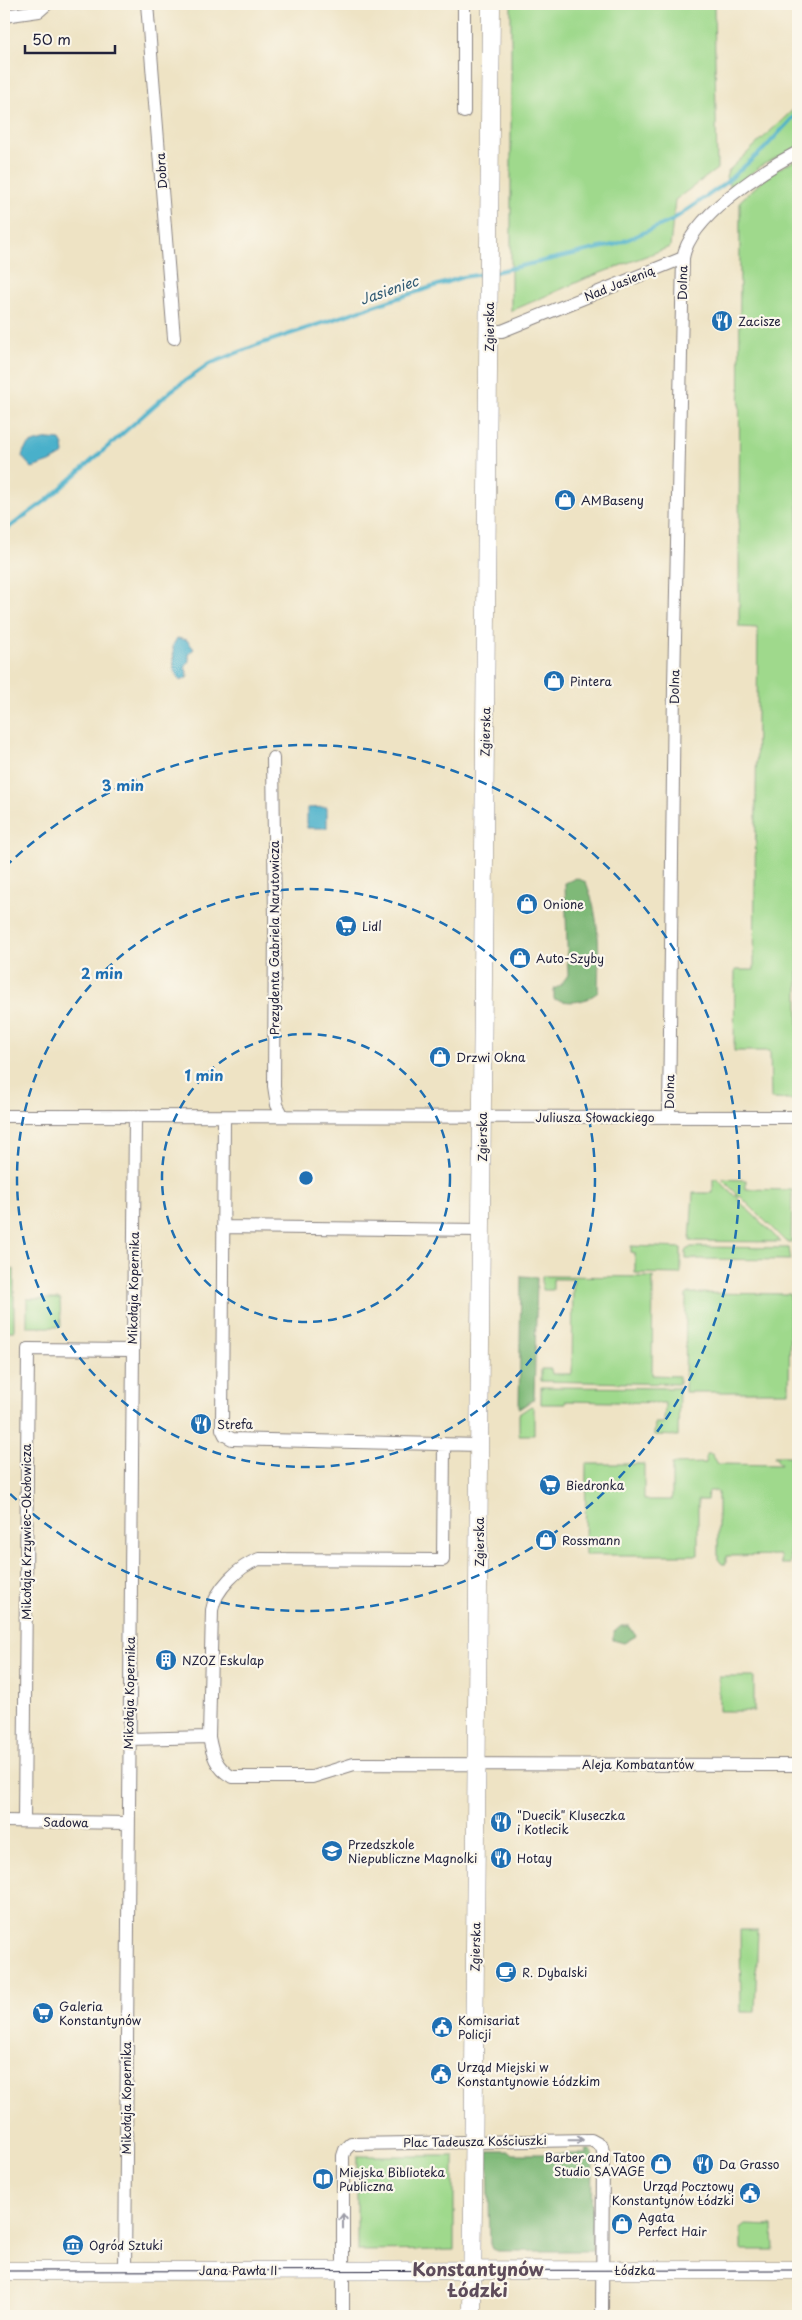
<svg xmlns="http://www.w3.org/2000/svg" width="802" height="2320" font-family="'Playpen Sans',sans-serif">
<rect width="100%" height="100%" fill="#fbf7ec"/>
<filter id="ink" filterUnits="userSpaceOnUse"><feTurbulence type="fractalNoise" baseFrequency=".02" numOctaves="2"/><feDisplacementMap in="SourceGraphic" scale="10" xChannelSelector="R" yChannelSelector="G"/><feConvolveMatrix kernelMatrix="1 2 1 2 8 2 1 2 1" color-interpolation-filters="sRGB"/></filter>
<filter id="wash" filterUnits="userSpaceOnUse"><feTurbulence type="fractalNoise" baseFrequency=".0096" numOctaves="4" result="noise"/><feDisplacementMap in="SourceGraphic" scale="20" xChannelSelector="R" yChannelSelector="G"/><feGaussianBlur stdDeviation="1.12" result="paint"/><feColorMatrix in="noise" values="0 0 0 0 0 0 0 0 0 0 0 0 0 0 0 0 0 1.4 0 .05"/><feComposite in="paint" operator="in"/></filter>
<g filter="url(#wash)">
<rect width="100%" height="100%" fill="#eee3c4"/>
<!-- green -->
<path fill="#9fd98c" stroke="#607e64" d="M 511,4 L 714,4 L 717,169 L 675,200 L 670,247 L 587,278 L 511,311 Z
M 798,105 L 798,147 L 764,164 L 731,188 L 726,177 L 728,171 Z
M 798,159 L 798,1100 L 771,1099 L 770,1051 L 734,1051 L 735,970 L 754,970 L 758,628 L 739,627 L 740,201 L 772,172 Z
M 713,1179 L 717,1179 L 734,1195 L 738,1195 L 722,1179 L 746,1180 L 746,1189 L 792,1190 L 791,1242 L 786,1242 L 739,1195 L 738,1200 L 781,1242 L 690,1241 L 693,1193 L 713,1193 Z
M 631,1246 L 681,1248 L 681,1272 L 680,1274 L 635,1273 L 635,1253 L 631,1252 Z
M 691,1247 L 789,1248 L 791,1260 L 686,1259 L 686,1251 Z
M 14,1269 L 14,1331 L 4,1331 L 4,1269 Z
M 542,1276 L 653,1277 L 652,1375 L 679,1376 L 679,1384 L 541,1381 L 541,1369 L 551,1369 L 552,1374 L 572,1374 L 573,1279 L 553,1279 L 553,1290 L 542,1290 Z
M 689,1293 L 790,1294 L 789,1392 L 685,1392 L 686,1295 Z
M 27,1299 L 60,1299 L 61,1327 L 27,1327 Z
M 541,1387 L 679,1388 L 678,1436 L 654,1435 L 655,1423 L 664,1423 L 665,1403 L 565,1401 L 565,1404 L 541,1404 Z
M 531,1406 L 534,1408 L 534,1435 L 519,1435 L 519,1414 Z
M 706,1454 L 712,1454 L 718,1464 L 781,1465 L 774,1456 L 790,1456 L 790,1564 L 781,1564 L 780,1555 L 726,1556 L 726,1564 L 722,1564 L 718,1559 L 718,1491 L 708,1491 L 707,1500 L 698,1500 L 698,1555 L 585,1555 L 586,1464 L 644,1464 L 644,1500 L 672,1500 L 672,1464 L 706,1463 Z
M 795,1459 L 798,1460 L 798,1566 L 795,1563 Z
M 719,1677 L 754,1677 L 754,1711 L 719,1711 Z
M 740,1930 L 758,1930 L 755,2012 L 741,2012 Z
M 357,2156 L 454,2156 L 454,2250 L 357,2251 Z
M 746,2225 L 773,2226 L 774,2250 L 741,2250 L 741,2229 Z"/>
<!-- forest -->
<path fill="#7fb978" stroke="#506e5a" d="M 576,878 L 586,882 C 601,922 599,951 598,992 C 584,1003 571,1004 554,999 L 554,989 L 560,986 L 568,975 L 565,883 Z
M 521,1276 L 537,1277 L 534,1399 L 519,1409 Z
M 621,1626 L 629,1626 L 636,1636 L 624,1643 L 613,1640 L 613,1633 Z
M 585,2150 L 590,2150 L 593,2153 L 592,2251 L 497,2251 L 492,2249 L 490,2244 L 488,2151 L 510,2151 L 513,2154 L 588,2154 Z"/>
<!-- water -->
<path fill="#4ab0ca" stroke="#366982" d="M 49,439 L 60,440 L 63,445 L 64,454 L 50,462 L 32,468 L 22,457 C 24,442 36,442 49,439 Z
M 177,638 L 187,640 L 194,649 L 189,653 L 189,661 L 185,667 L 188,675 L 186,679 L 180,681 L 174,671 L 173,645 Z
M 327,807 L 327,828 L 307,828 L 307,808 Z"/>
<g fill="none" stroke-linecap="round" stroke-linejoin="round">
<!-- stream -->
<path stroke="#4ab0ca" stroke-width="4" d="M 495,272 L 617,244 L 671,221 L 723,185 L 764,149 L 798,112
M 4,531 L 47,500 L 172,390 L 209,364 L 257,345 L 370,307 L 463,277 L 483,274"/>
</g>
</g>
<g filter="url(#ink)">
<g fill="none" stroke-linecap="round" stroke-linejoin="round">
<!-- minor casing -->
<g stroke="#888280" stroke-width="14">
<path id="minor" d="M 147,4 L 174,338
M 4,16 L 39,11 L 47,4
M 464,112 L 464,4
M 490,331 L 502,331 L 683,258 C 690,217 763,170 798,152
M 273,758 L 275,920 L 274,1086 L 277,1105 L 283,1116
M 4,1116 L 798,1117
M 224,1117 L 222,1429 L 225,1435 L 232,1439 L 480,1445
M 669,1117 L 674,686 L 683,258
M 223,1227 L 481,1230
M 209,1737 L 212,1610 C 215,1590 239,1566 259,1559 L 443,1560 L 444,1444
M 129,1739 L 209,1737 C 212,1754 216,1768 232,1777 L 312,1777 L 354,1764 L 798,1765
M 4,1821 L 128,1823
M 24,1821 L 28,1349 L 133,1350
M 125,2270 L 135,1117
M 343,2316 L 343,2156 L 345,2150 L 351,2144 L 591,2140 L 602,2146 L 603,2153 L 602,2316"/>
</g>
<!-- secondary casing -->
<g stroke="#888280" stroke-width="19">
<path id="secondary" d="M 4,2271 L 798,2270
M 472,2316 L 491,4"/>
</g>
<!-- minor -->
<use href="#minor" stroke="#fff" stroke-width="12"/>
<!-- secondary -->
<use href="#secondary" stroke="#fff" stroke-width="18"/>
<!-- tram -->
<path stroke="#22223b" stroke-width="1" d="M 4,2271 L 798,2270"/>
</g>
<!-- one-way arrows -->
<defs><path id="oneway-shaft" d="M-6 0H5M1.5-3L5.5 0L1.5 3" fill="none" stroke-width="1.6" stroke-linecap="round" stroke-linejoin="round" transform="scale(1.25)"/></defs>
<g stroke="#9c9ca7">
<use href="#oneway-shaft" transform="translate(576 2140) rotate(-1)"/>
<use href="#oneway-shaft" transform="translate(343 2221) rotate(-90)"/>
</g>
</g>
<!-- distance rings -->
<g fill="none" stroke="#1f6fb2" stroke-width="2.5" stroke-dasharray="9 6">
<circle cx="306" cy="1178" r="144"/>
<circle cx="306" cy="1178" r="289"/>
<path d="M5 867A433 433 0 1 1 5 1489"/>
</g>
<!-- icons -->
<defs>
<g id="restaurant-disc" transform="scale(1.125)"><circle r="9.5" fill="#1f6fb2" stroke="#fbf7ec"/><path d="M-5-6h1v4h1v-4h1v4h1v-4h1v5L-1.5 .5V6h-2V.5L-5-1ZM5-6V6H3V1.5H1.5Q1.5-4 5-6Z" fill="#fff"/></g>
<g id="shop-disc" transform="scale(1.125)"><circle r="9.5" fill="#1f6fb2" stroke="#fbf7ec"/><path d="M-5-2.5h2.3a2.7 3.5 0 0 1 5.4 0H5L5.5 6h-11ZM-1.5-2.5h3a1.5 2.3 0 0 0-3 0Z" fill="#fff"/></g>
<g id="supermarket-disc" transform="scale(1.125)"><circle r="9.5" fill="#1f6fb2" stroke="#fbf7ec"/><path d="M-6-5.5h2.5l.6 2H6L4.5 2H-2.5L-4.4-4H-6ZM-1.5 3.2a1.3 1.3 0 1 0 .1 0ZM3 3.2a1.3 1.3 0 1 0 .1 0Z" fill="#fff"/></g>
<g id="building-disc" transform="scale(1.125)"><circle r="9.5" fill="#1f6fb2" stroke="#fbf7ec"/><path d="M-4-6H4V6H1V3H-1V6H-4ZM-2.5-4.3h1.7v1.8h-1.7ZM.8-4.3h1.7v1.8H.8ZM-2.5-1h1.7V.8h-1.7ZM.8-1h1.7V.8H.8Z" fill="#fff"/></g>
<g id="school-disc" transform="scale(1.125)"><circle r="9.5" fill="#1f6fb2" stroke="#fbf7ec"/><path d="M0-5L7-2L0 1L-7-2ZM-4 1L0 2.5L4 1V4Q0 6-4 4Z" fill="#fff"/></g>
<g id="cafe-disc" transform="scale(1.125)"><circle r="9.5" fill="#1f6fb2" stroke="#fbf7ec"/><path d="M-5.5-4.5H6V0H3Q3 3.5 0 3.5H-2.5Q-5.5 3.5-5.5 0ZM3-3.2v2h1.7v-2ZM-6 4.5H4V6H-6Z" fill="#fff"/></g>
<g id="civic-disc" transform="scale(1.125)"><circle r="9.5" fill="#1f6fb2" stroke="#fbf7ec"/><path d="M-.6-6.5H3V-4.5H.6V-3L4-1V1h2V6H-6V1h2V-1L-.6-3ZM-1.2 2.5V6h2.4V2.5Z" fill="#fff"/></g>
<g id="library-disc" transform="scale(1.125)"><circle r="9.5" fill="#1f6fb2" stroke="#fbf7ec"/><path d="M-6-4Q-3-5.5-.7-3.5V5Q-3 3-6 4ZM6-4Q3-5.5 .7-3.5V5Q3 3 6 4Z" fill="#fff"/></g>
<g id="museum-disc" transform="scale(1.125)"><circle r="9.5" fill="#1f6fb2" stroke="#fbf7ec"/><path d="M0-6L6-3V-2H-6V-3ZM-5-1h2V3h-2ZM-1-1h2V3h-2ZM3-1h2V3H3ZM-6 4H6V6H-6Z" fill="#fff"/></g>
</defs>
<g fill-rule="evenodd">
<use href="#restaurant-disc" x="722" y="321"/>
<use href="#shop-disc" x="565" y="500"/>
<use href="#shop-disc" x="554" y="681"/>
<use href="#shop-disc" x="527" y="904"/>
<use href="#supermarket-disc" x="346" y="926"/>
<use href="#shop-disc" x="520" y="958"/>
<use href="#shop-disc" x="440" y="1057"/>
<use href="#restaurant-disc" x="201" y="1424"/>
<use href="#supermarket-disc" x="550" y="1485"/>
<use href="#shop-disc" x="546" y="1540"/>
<use href="#building-disc" x="166" y="1660"/>
<use href="#restaurant-disc" x="501" y="1822"/>
<use href="#school-disc" x="332" y="1851"/>
<use href="#restaurant-disc" x="501" y="1858"/>
<use href="#cafe-disc" x="506" y="1972"/>
<use href="#supermarket-disc" x="43" y="2013"/>
<use href="#civic-disc" x="442" y="2027"/>
<use href="#civic-disc" x="441" y="2074"/>
<use href="#shop-disc" x="661" y="2164"/>
<use href="#restaurant-disc" x="703" y="2164"/>
<use href="#library-disc" x="323" y="2179"/>
<use href="#civic-disc" x="750" y="2193"/>
<use href="#shop-disc" x="622" y="2224"/>
<use href="#museum-disc" x="73" y="2245"/>
</g>
<g text-anchor="middle" dominant-baseline="central" stroke-width="4.5" stroke-linejoin="round" paint-order="stroke">
<!-- street labels -->
<g font-size="12" fill="#22223b" stroke="#fbf7ec">
<text transform="translate(161 171) rotate(-94)">Dobra</text>
<text transform="translate(619 283) rotate(-22)">Nad Jasienią</text>
<text transform="translate(682 283) rotate(-89)">Dolna</text>
<text transform="translate(489 327) rotate(-90)">Zgierska</text>
<text transform="translate(674 687) rotate(-89)">Dolna</text>
<text transform="translate(485 732) rotate(-89)">Zgierska</text>
<text transform="translate(274 938) rotate(-90)">Prezydenta Gabriela Narutowicza</text>
<text transform="translate(669 1092) rotate(-89)">Dolna</text>
<text x="595" y="1117">Juliusza Słowackiego</text>
<text transform="translate(482 1137) rotate(-90)">Zgierska</text>
<text transform="translate(133 1288) rotate(-89)">Mikołaja Kopernika</text>
<text transform="translate(26 1532) rotate(-90)">Mikołaja Krzywiec-Okołowicza</text>
<text transform="translate(479 1542) rotate(-90)">Zgierska</text>
<text transform="translate(129 1693) rotate(-89)">Mikołaja Kopernika</text>
<text x="638" y="1764">Aleja Kombatantów</text>
<text transform="translate(66 1822) rotate(1)">Sadowa</text>
<text transform="translate(475 1947) rotate(-89)">Zgierska</text>
<text transform="translate(126 2098) rotate(-90)">Mikołaja Kopernika</text>
<text transform="translate(475 2141) rotate(-1)">Plac Tadeusza Kościuszki</text>
<text x="238" y="2270">Jana Pawła II</text>
<text x="635" y="2270">Łódzka</text>
</g>
<!-- poi labels -->
<g font-size="12" fill="#22223b" stroke="#fbf7ec" text-anchor="start">
<text x="738" y="321">Zacisze</text>
<text x="581" y="500">AMBaseny</text>
<text x="570" y="681">Pintera</text>
<text x="543" y="904">Onione</text>
<text x="362" y="926">Lidl</text>
<text x="536" y="958">Auto-Szyby</text>
<text x="456" y="1057">Drzwi Okna</text>
<text x="217" y="1424">Strefa</text>
<text x="566" y="1485">Biedronka</text>
<text x="562" y="1540">Rossmann</text>
<text x="182" y="1660">NZOZ Eskulap</text>
<text x="517" y="1815">"Duecik" Kluseczka<tspan x="517" dy="14">i Kotlecik</tspan></text>
<text x="348" y="1844">Przedszkole<tspan x="348" dy="14">Niepubliczne Magnolki</tspan></text>
<text x="517" y="1858">Hotay</text>
<text x="522" y="1972">R. Dybalski</text>
<text x="59" y="2006">Galeria<tspan x="59" dy="14">Konstantynów</tspan></text>
<text x="458" y="2020">Komisariat<tspan x="458" dy="14">Policji</tspan></text>
<text x="457" y="2067">Urząd Miejski w<tspan x="457" dy="14">Konstantynowie Łódzkim</tspan></text>
<text x="645" y="2157" text-anchor="end">Barber and Tatoo<tspan x="645" dy="14">Studio SAVAGE</tspan></text>
<text x="719" y="2164">Da Grasso</text>
<text x="339" y="2172">Miejska Biblioteka<tspan x="339" dy="14">Publiczna</tspan></text>
<text x="734" y="2186" text-anchor="end">Urząd Pocztowy<tspan x="734" dy="14">Konstantynów Łódzki</tspan></text>
<text x="638" y="2217">Agata<tspan x="638" dy="14">Perfect Hair</tspan></text>
<text x="89" y="2245">Ogród Sztuki</text>
</g>
<!-- water labels -->
<g font-size="14" font-style="italic" fill="#325b74" stroke="#fbf7ec">
<text transform="translate(389 290) rotate(-19)">Jasieniec</text>
</g>
<!-- district labels -->
<g font-size="18" font-weight="bold" fill="#5e4c5b" stroke="#fbf7ec">
<text x="478" y="2268">Konstantynów<tspan x="478" dy="21">Łódzki</tspan></text>
</g>
</g>
<circle cx="306" cy="1178" r="8" fill="#1f6fb2" stroke="#fbf7ec" stroke-width="2.5"/>
<g font-size="15" text-anchor="middle" font-weight="bold" fill="#1f6fb2" stroke="#fbf7ec" stroke-width="4.5" stroke-linejoin="round" paint-order="stroke">
<text x="123" y="791">3 min</text>
<text x="102" y="979">2 min</text>
<text x="204" y="1081">1 min</text>
</g>
<!-- margin -->
<rect width="802" height="2320" fill="none" stroke="#fbf7ec" stroke-width="20"/>
<!-- scale -->
<path d="M25 45v8h90v-8" fill="none" stroke="#22223b" stroke-width="2.5"/>
<text x="32" y="45" font-size="15" fill="#22223b" stroke="#fbf7ec" stroke-width="4" paint-order="stroke">50 m</text>
</svg>
